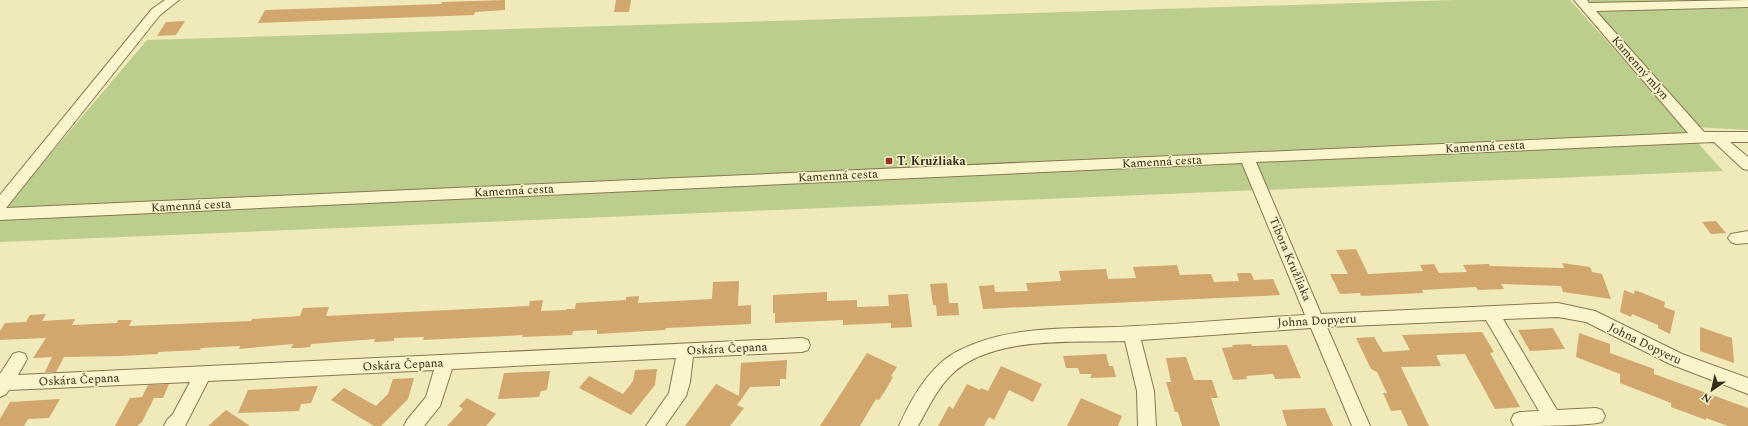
<svg xmlns="http://www.w3.org/2000/svg" width="1748" height="426" font-family="Spectral,serif">
<rect width="100%" height="100%" fill="#f0e9ba"/>
<!-- green -->
<path fill="#bcce8e" d="M 1456,0 L 1570,0 L 1723,171 L 0,242 L 0,213 L 2,211 L 147,40 Z
M 1582,0 L 1748,0 L 1748,130 L 1696,127 Z"/>
<!-- building -->
<path fill="#d1a76d" d="M 505,0 L 505,10 L 475,12 L 474,15 L 258,23 L 265,10 L 441,4 L 442,2 Z
M 616,0 L 631,0 L 629,12 L 614,12 Z
M 185,21 L 176,35 L 157,36 L 166,22 Z
M 1716,221 L 1726,233 L 1711,234 L 1702,222 Z
M 1356,249 L 1368,274 L 1423,271 L 1420,265 L 1434,264 L 1439,273 L 1467,272 L 1463,265 L 1489,264 L 1490,266 L 1564,268 L 1562,263 L 1590,267 L 1592,272 L 1602,274 L 1611,299 L 1563,292 L 1561,286 L 1501,284 L 1504,289 L 1478,290 L 1476,287 L 1422,290 L 1423,293 L 1382,295 L 1361,296 L 1360,293 L 1340,294 L 1330,274 L 1348,274 L 1336,250 Z
M 1177,265 L 1180,275 L 1211,274 L 1214,282 L 1239,281 L 1237,273 L 1251,273 L 1254,280 L 1273,279 L 1280,295 L 983,309 L 979,286 L 994,285 L 995,292 L 1028,291 L 1026,283 L 1061,281 L 1059,271 L 1106,269 L 1108,279 L 1136,278 L 1133,267 Z
M 739,281 L 738,306 L 751,305 L 751,324 L 666,328 L 665,330 L 597,334 L 597,330 L 573,331 L 572,335 L 522,337 L 523,335 L 423,340 L 424,337 L 394,338 L 394,341 L 374,342 L 375,339 L 311,344 L 310,347 L 300,348 L 291,348 L 293,344 L 239,349 L 240,346 L 201,348 L 200,350 L 158,352 L 158,354 L 121,356 L 64,357 L 56,372 L 45,372 L 52,357 L 33,358 L 46,338 L 0,340 L 0,331 L 5,323 L 26,322 L 30,315 L 46,314 L 42,321 L 75,319 L 72,325 L 117,323 L 118,320 L 132,320 L 129,326 L 251,321 L 252,319 L 300,316 L 303,308 L 329,307 L 326,316 L 529,306 L 530,301 L 543,300 L 541,311 L 566,310 L 566,309 L 575,309 L 576,303 L 626,300 L 626,297 L 639,296 L 638,303 L 712,299 L 713,282 Z
M 947,283 L 949,303 L 958,303 L 959,315 L 937,316 L 936,305 L 933,305 L 930,284 Z
M 1624,290 L 1634,294 L 1635,290 L 1665,302 L 1664,307 L 1675,311 L 1670,334 L 1658,328 L 1658,325 L 1632,314 L 1631,317 L 1620,312 Z
M 827,292 L 827,301 L 857,300 L 857,307 L 889,306 L 888,295 L 908,294 L 912,327 L 891,328 L 891,323 L 843,325 L 843,320 L 775,323 L 775,313 L 773,313 L 773,295 Z
M 1700,327 L 1732,338 L 1734,363 L 1700,351 Z
M 1553,328 L 1565,349 L 1530,351 L 1518,330 Z
M 1482,332 L 1494,352 L 1490,353 L 1520,407 L 1495,409 L 1465,354 L 1436,355 L 1441,366 L 1401,367 L 1429,426 L 1408,426 L 1401,410 L 1391,411 L 1383,393 L 1387,393 L 1377,372 L 1371,369 L 1356,338 L 1374,337 L 1383,352 L 1410,350 L 1402,335 Z
M 1579,333 L 1610,344 L 1610,353 L 1654,369 L 1654,374 L 1748,408 L 1748,426 L 1728,426 L 1706,418 L 1706,420 L 1671,407 L 1671,403 L 1620,383 L 1620,374 L 1576,357 Z
M 1251,344 L 1252,346 L 1287,345 L 1301,378 L 1275,379 L 1273,374 L 1246,376 L 1247,379 L 1233,380 L 1222,348 L 1233,347 L 1232,345 Z
M 867,353 L 897,367 L 891,376 L 893,377 L 885,391 L 879,400 L 876,399 L 860,426 L 820,426 Z
M 1106,354 L 1109,366 L 1113,366 L 1116,377 L 1090,378 L 1092,374 L 1080,374 L 1078,368 L 1066,368 L 1063,356 Z
M 1186,357 L 1194,380 L 1212,380 L 1218,398 L 1211,398 L 1220,426 L 1182,426 L 1178,412 L 1175,412 L 1166,382 L 1171,382 L 1166,358 Z
M 787,360 L 786,379 L 780,379 L 780,386 L 750,387 L 737,405 L 744,408 L 730,426 L 685,426 L 716,384 L 739,396 L 741,363 Z
M 1001,366 L 1042,384 L 1033,402 L 1009,390 L 994,420 L 989,417 L 984,426 L 938,426 L 949,406 L 953,409 L 967,384 L 980,390 L 981,388 L 988,391 Z
M 657,369 L 655,385 L 631,415 L 579,388 L 589,376 L 623,394 L 633,381 L 635,370 Z
M 550,371 L 547,390 L 541,391 L 539,397 L 498,399 L 504,373 Z
M 414,378 L 408,399 L 381,426 L 374,426 L 331,400 L 344,388 L 376,406 L 388,394 L 393,379 Z
M 169,384 L 163,398 L 154,398 L 142,422 L 137,426 L 115,426 L 130,398 L 142,397 L 148,385 Z
M 318,386 L 311,403 L 301,404 L 299,411 L 238,413 L 248,390 Z
M 467,398 L 496,414 L 486,426 L 447,426 L 463,409 L 459,406 Z
M 1081,398 L 1122,416 L 1118,426 L 1067,426 Z
M 60,399 L 49,418 L 28,419 L 24,426 L 0,426 L 0,419 L 10,402 Z
M 1325,408 L 1333,426 L 1287,426 L 1282,410 Z
M 226,410 L 250,426 L 208,426 Z"/>
<g fill="none" stroke-linecap="round" stroke-linejoin="round">
<!-- minor casing -->
<g stroke="#877853" stroke-width="2">
<path id="minor" d="M 165,0 L 179,0 L 160,15 L 6,208 L 1688,133 L 1574,0 L 1587,0 L 1589,3 L 1748,0 L 1748,7 L 1596,11 L 1704,132 L 1748,132 L 1748,142 L 1730,142 L 1748,157 L 1748,170 L 1743,169 L 1714,142 L 1256,162 L 1321,314 L 1558,303 L 1595,311 L 1682,354 L 1748,378 L 1748,394 L 1670,364 L 1586,322 L 1558,317 L 1503,319 L 1557,410 L 1596,408 L 1602,410 L 1605,416 L 1602,422 C 1586,426 1532,426 1514,426 L 1511,420 L 1514,414 L 1520,412 L 1539,411 L 1486,320 L 1327,327 L 1370,426 L 1352,426 L 1311,328 L 1141,340 L 1154,391 L 1156,426 L 1138,426 L 1137,391 L 1125,341 C 1073,343 991,335 951,375 C 937,389 928,408 918,426 L 899,426 C 911,399 930,365 958,351 C 1012,323 1077,330 1136,326 C 1193,323 1249,318 1305,315 L 1242,163 L 0,220 L 0,195 L 152,9 Z
M 1748,231 L 1748,243 L 1736,244 L 1731,242 L 1728,238 L 1731,234 Z
M 802,338 L 808,340 L 810,345 L 808,350 L 802,352 L 693,357 L 690,382 L 686,396 L 665,426 L 646,426 L 669,393 L 676,358 L 452,369 L 440,406 L 424,426 L 404,426 L 407,420 L 426,397 L 434,370 L 208,381 L 185,426 L 164,426 L 167,420 L 173,414 L 190,382 L 9,390 L 6,394 L 0,397 L 0,374 L 13,354 L 19,352 L 25,354 L 27,359 L 18,375 Z"/>
</g>
<!-- minor -->
<use href="#minor" fill="#fbf5cd" fill-rule="evenodd"/>
</g>
<!-- markers -->
<rect fill="#9a3420" stroke="#f7f2ca" stroke-width="1.5" x="885" y="157" width="8" height="8" rx="2"/>
<g text-anchor="middle" dominant-baseline="central" stroke-width="3" stroke-linejoin="round" paint-order="stroke">
<!-- street labels -->
<g font-size="12" fill="#352c19" stroke="#f7f2ca">
<text transform="translate(1640 68) rotate(49)">Kamenný mlyn</text>
<text transform="translate(1485 147) rotate(-3)">Kamenná cesta</text>
<text transform="translate(1162 162) rotate(-3)">Kamenná cesta</text>
<text transform="translate(838 176) rotate(-3)">Kamenná cesta</text>
<text transform="translate(514 191) rotate(-3)">Kamenná cesta</text>
<text transform="translate(191 206) rotate(-3)">Kamenná cesta</text>
<text transform="translate(1290 259) rotate(67)">Tibora Kružliaka</text>
<text transform="translate(1317 321) rotate(-3)">Johna Dopyeru</text>
<text transform="translate(1645 344) rotate(26)">Johna Dopyeru</text>
<text transform="translate(727 349) rotate(-3)">Oskára Čepana</text>
<text transform="translate(403 365) rotate(-3)">Oskára Čepana</text>
<text transform="translate(79 380) rotate(-3)">Oskára Čepana</text>
</g>
<!-- poi labels -->
<g font-size="12" font-weight="bold" fill="#352c19" stroke="#f7f2ca" text-anchor="start">
<text x="897" y="161">T. Kružliaka</text>
</g>
</g>
<!-- north arrow -->
<g transform="translate(1712 390) rotate(214)" stroke="#f7f2ca" stroke-width="3" paint-order="stroke">
<path d="M0-3L7 15L0 10L-7 15Z" fill="#352c19"/>
<text y="-6" font-size="11" font-weight="bold" text-anchor="middle" fill="#352c19">N</text>
</g>
</svg>
